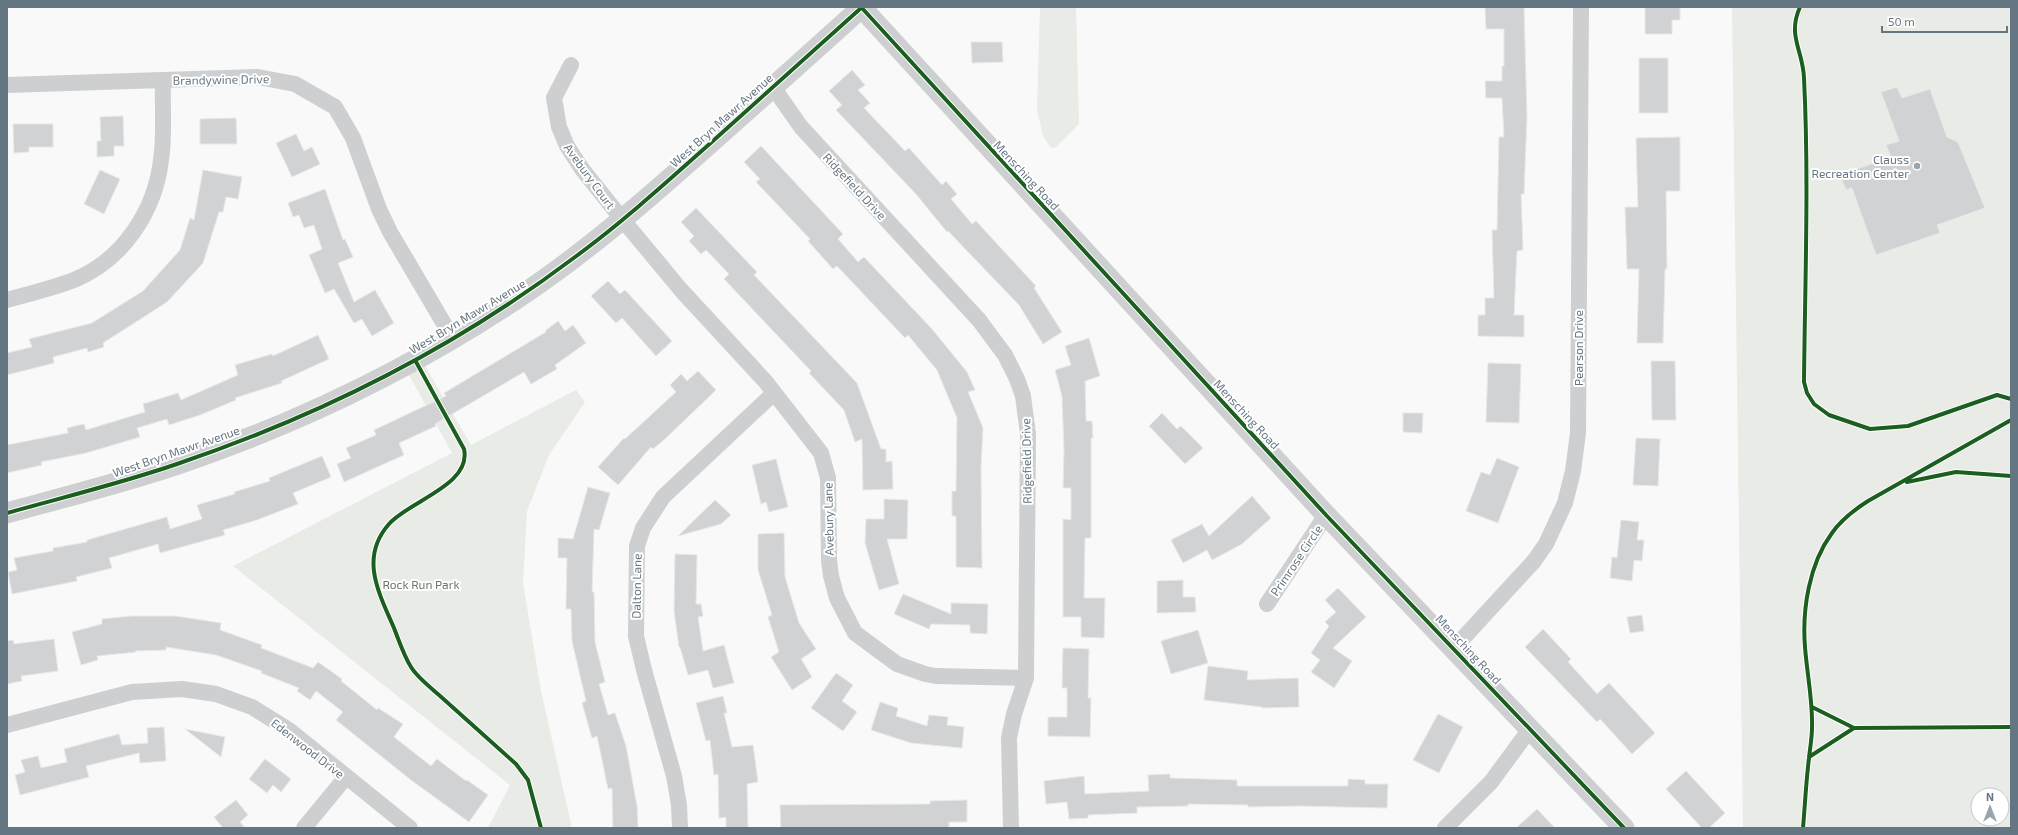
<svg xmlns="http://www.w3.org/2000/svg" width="2018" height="835" font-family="'Exo 2',sans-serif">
<rect width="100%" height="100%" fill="#f9f9f9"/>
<!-- green -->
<path fill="#e8ebe6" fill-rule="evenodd" d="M 1040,7 L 1076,7 L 1079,124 L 1056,147 L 1051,148 L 1043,136 L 1037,110 Z
M 1732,7 L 2011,7 L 2011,828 L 1743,828 ZM 1978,795 L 2002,795 L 2002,819 L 1978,819 Z
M 420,357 L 471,445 L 576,390 L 585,402 L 549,455 L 527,511 L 523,583 L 541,691 L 572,828 L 488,828 L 510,785 L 233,566 L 452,453 L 404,366 Z"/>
<!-- building -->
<path fill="#d0d2d3" stroke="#e8e8e8" d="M 1485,7 L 1524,7 L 1527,117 L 1524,194 L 1521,194 L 1523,250 L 1517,251 L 1514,315 L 1524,315 L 1524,337 L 1478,336 L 1478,315 L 1485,315 L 1485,298 L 1494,298 L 1492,230 L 1497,230 L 1499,137 L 1504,137 L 1502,98 L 1486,98 L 1485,81 L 1502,81 L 1502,66 L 1504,66 L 1504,29 L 1486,29 Z
M 1645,7 L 1680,7 L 1680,20 L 1672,20 L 1672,34 L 1645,34 Z
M 971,42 L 1002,42 L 1003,62 L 972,63 Z
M 1639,58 L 1668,58 L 1668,113 L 1639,113 Z
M 852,70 L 865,85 L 858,90 L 870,103 L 864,108 L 905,151 L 909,148 L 942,185 L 946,181 L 957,194 L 951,199 L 972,224 L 976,221 L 1036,286 L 1034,288 L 1062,332 L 1043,344 L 1019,305 L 948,231 L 947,232 L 916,194 L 836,110 L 842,105 L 829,91 Z
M 1897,87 L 1902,98 L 1930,89 L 1947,137 L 1958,142 L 1985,208 L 1937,225 L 1940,233 L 1876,255 L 1852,188 L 1846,190 L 1840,175 L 1891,157 L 1886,145 L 1899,141 L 1881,92 Z
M 123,116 L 124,146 L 114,146 L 114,156 L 97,157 L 97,141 L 101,141 L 100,117 Z
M 236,118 L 237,144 L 200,144 L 200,119 Z
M 13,124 L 53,124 L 53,147 L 29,147 L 29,152 L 14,153 Z
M 296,134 L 304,151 L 312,147 L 320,164 L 292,177 L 276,143 Z
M 1680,137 L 1680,191 L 1666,191 L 1667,269 L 1665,269 L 1663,343 L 1637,343 L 1639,269 L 1627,269 L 1625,207 L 1638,207 L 1636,138 Z
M 761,146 L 843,234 L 838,239 L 858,262 L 864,257 L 932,329 L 967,372 L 975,390 L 968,392 L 983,428 L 981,467 L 982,568 L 956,567 L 956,516 L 952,516 L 952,491 L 956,491 L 957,418 L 937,370 L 908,335 L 905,338 L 837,266 L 833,269 L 808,241 L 810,239 L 756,182 L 760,179 L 744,162 Z
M 100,170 L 120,179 L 104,214 L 84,204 Z
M 203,170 L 242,177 L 238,199 L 226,197 L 223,212 L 219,212 L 203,263 L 167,302 L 103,343 L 104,347 L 88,352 L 87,348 L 53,357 L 54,363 L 7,375 L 7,353 L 32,347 L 29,339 L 92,323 L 143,291 L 180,250 L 190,218 L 194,220 Z
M 325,189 L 343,240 L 345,239 L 353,257 L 338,263 L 354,302 L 375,290 L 394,323 L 372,336 L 362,319 L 354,323 L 334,289 L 325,293 L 309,255 L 322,249 L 314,225 L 304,228 L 299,215 L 293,217 L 288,203 Z
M 696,208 L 757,272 L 754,275 L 857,383 L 881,449 L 886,449 L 886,462 L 892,461 L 893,489 L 863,490 L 862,439 L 855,442 L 844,410 L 809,373 L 811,371 L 724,279 L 729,274 L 706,250 L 701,254 L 689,241 L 694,236 L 681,222 Z
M 608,281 L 620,294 L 625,290 L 672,341 L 656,356 L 622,318 L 616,323 L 591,296 Z
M 558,321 L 565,331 L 573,325 L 586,343 L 555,365 L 557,369 L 531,384 L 524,372 L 435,424 L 436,426 L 399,443 L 404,455 L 344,482 L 337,464 L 351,458 L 346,448 L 376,435 L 374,430 L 446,396 L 444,393 L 546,332 L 545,331 Z
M 318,335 L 329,359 L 281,381 L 282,383 L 235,398 L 236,400 L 200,415 L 169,425 L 167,419 L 137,428 L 140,437 L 86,453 L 41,462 L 42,465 L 7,473 L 7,445 L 68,433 L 67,428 L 84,424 L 86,430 L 145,412 L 143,404 L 178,393 L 181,400 L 238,375 L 235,365 L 272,354 L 273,356 Z
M 1089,338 L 1100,376 L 1085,381 L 1086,421 L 1092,421 L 1093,438 L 1091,438 L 1091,538 L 1085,538 L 1084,598 L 1105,598 L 1104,638 L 1081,637 L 1081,617 L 1063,617 L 1063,519 L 1071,520 L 1071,488 L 1063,488 L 1064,450 L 1062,396 L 1055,370 L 1071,365 L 1065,346 Z
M 1651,361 L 1675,361 L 1676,420 L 1652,420 Z
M 1488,363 L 1521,364 L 1519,423 L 1486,422 Z
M 698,371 L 716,390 L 666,438 L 653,449 L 651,447 L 618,485 L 598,467 L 624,438 L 625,439 L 676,392 L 670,385 L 681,374 L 687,381 Z
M 1162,413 L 1177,429 L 1181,426 L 1203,448 L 1185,464 L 1149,426 Z
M 1403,413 L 1423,413 L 1422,433 L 1403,432 Z
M 1636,438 L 1660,439 L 1658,486 L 1633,485 Z
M 322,456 L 331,477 L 293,493 L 298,504 L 257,520 L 223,530 L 225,535 L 160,553 L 158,544 L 109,558 L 112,568 L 76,577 L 77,581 L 12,594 L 8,572 L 17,570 L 14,558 L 53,551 L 53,548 L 87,542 L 87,540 L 167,517 L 170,529 L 202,519 L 197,505 L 235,494 L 234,492 L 270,481 L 269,478 Z
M 1497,458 L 1519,467 L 1498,523 L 1466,511 L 1481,472 L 1490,475 Z
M 776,459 L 788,507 L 769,512 L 766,502 L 761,504 L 752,465 Z
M 588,487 L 610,493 L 599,530 L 594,529 L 592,592 L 594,592 L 595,642 L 605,682 L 599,684 L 608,715 L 615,713 L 626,746 L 637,806 L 638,828 L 613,828 L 612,788 L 608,789 L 597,736 L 592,738 L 582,703 L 586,701 L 572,641 L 571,609 L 566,609 L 567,558 L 558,558 L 558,538 L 573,539 Z
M 1252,496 L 1271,518 L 1242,544 L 1212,560 L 1207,550 L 1183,563 L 1171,540 L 1202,524 L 1209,536 Z
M 884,499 L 908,500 L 907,539 L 887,539 L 899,584 L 879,590 L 865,543 L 866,519 L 884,519 Z
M 715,500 L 731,515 L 721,524 L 678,536 Z
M 1621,520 L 1639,522 L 1637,540 L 1644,540 L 1642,561 L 1634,560 L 1632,581 L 1610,578 L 1612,557 L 1617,558 Z
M 784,533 L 785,577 L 799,623 L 816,649 L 801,659 L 812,677 L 792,690 L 771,657 L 779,652 L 768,617 L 772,615 L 758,570 L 758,534 Z
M 675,554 L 697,555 L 696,604 L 701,604 L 703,616 L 698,617 L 703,651 L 724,645 L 734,683 L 713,688 L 708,670 L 688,675 L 680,647 L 679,647 L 674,611 Z
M 1183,580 L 1183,597 L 1195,597 L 1196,612 L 1157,613 L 1157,581 Z
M 1338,588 L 1366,617 L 1333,648 L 1352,661 L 1334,688 L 1311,672 L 1320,660 L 1311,653 L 1329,626 L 1325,622 L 1336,612 L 1325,600 Z
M 903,594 L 951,614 L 951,603 L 988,604 L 987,634 L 970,633 L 970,625 L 931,624 L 929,629 L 894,614 Z
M 1642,615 L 1644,631 L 1630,633 L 1627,617 Z
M 132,616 L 175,616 L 221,623 L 220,630 L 262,645 L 261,648 L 313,668 L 318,662 L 342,679 L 341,681 L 377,710 L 378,708 L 403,724 L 394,737 L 431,766 L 437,759 L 466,781 L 467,780 L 488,795 L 469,822 L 411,780 L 336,720 L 343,712 L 316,691 L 310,700 L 297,691 L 299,688 L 261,673 L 262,671 L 216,655 L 166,647 L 166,650 L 135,651 L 136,652 L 97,656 L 98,660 L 81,665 L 72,632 L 102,624 L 102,619 Z
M 1543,629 L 1571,659 L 1568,662 L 1597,694 L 1609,683 L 1655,733 L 1632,754 L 1600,719 L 1597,722 L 1525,647 Z
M 1198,630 L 1208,663 L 1171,674 L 1161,641 Z
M 54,639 L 58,671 L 21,676 L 22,681 L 7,684 L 7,641 L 13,640 L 14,644 Z
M 1063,648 L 1089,649 L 1088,698 L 1091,698 L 1090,737 L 1048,736 L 1048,717 L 1067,717 L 1067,688 L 1062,688 Z
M 1208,666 L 1248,671 L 1247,680 L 1298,678 L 1299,707 L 1263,708 L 1262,707 L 1204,700 Z
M 836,673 L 853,685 L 842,701 L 857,712 L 843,731 L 811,708 Z
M 723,696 L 727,713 L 724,713 L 732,747 L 753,745 L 758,782 L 747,784 L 748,828 L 726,828 L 726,817 L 719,818 L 718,774 L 714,775 L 710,740 L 706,741 L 696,703 Z
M 880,702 L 898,708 L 896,716 L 927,726 L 929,715 L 948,717 L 947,725 L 964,727 L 962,748 L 911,743 L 871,730 Z
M 1438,714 L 1463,727 L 1439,773 L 1413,760 Z
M 164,727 L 166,761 L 140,763 L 139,753 L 86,766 L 89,777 L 20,795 L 15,775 L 25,772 L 21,760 L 38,756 L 41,768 L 67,762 L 64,749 L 119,734 L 122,745 L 148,743 L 147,728 Z
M 185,729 L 225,737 L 221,757 Z
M 265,759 L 291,779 L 281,792 L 273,785 L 267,793 L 249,779 Z
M 1686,771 L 1725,813 L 1709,828 L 1702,828 L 1666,789 Z
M 1170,774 L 1170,778 L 1237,780 L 1237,786 L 1348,786 L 1348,779 L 1365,780 L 1365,784 L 1388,784 L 1387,808 L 1299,806 L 1248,807 L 1248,805 L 1188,804 L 1188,806 L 1137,807 L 1137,813 L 1088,815 L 1088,818 L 1069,819 L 1067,802 L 1046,804 L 1044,781 L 1084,776 L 1085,794 L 1149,791 L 1148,775 Z
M 236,800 L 248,815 L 240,822 L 245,828 L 223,828 L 214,817 Z
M 967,800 L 967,822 L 949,822 L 949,828 L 781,828 L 780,805 L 930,804 L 930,801 Z
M 1537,809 L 1555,828 L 1516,828 Z"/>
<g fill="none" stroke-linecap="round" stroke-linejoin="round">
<!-- minor -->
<path stroke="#cecfd0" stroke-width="16" d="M 571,65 L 554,98 L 559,127 L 567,146 L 582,169 L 622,219 L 681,290 L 765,381 L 821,453 L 828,478 L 829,560 L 831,576 L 837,598 L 855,633 L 897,664 L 925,674 L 936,676 L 1026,678
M 7,85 L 258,77 L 295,84 L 335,107 L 353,138 L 379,209 L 390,232 L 453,339
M 773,87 L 801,127 L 979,320 L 1005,355 L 1017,379 L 1023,396 L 1028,434 L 1026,678 L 1014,714 L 1009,738 L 1011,828
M 7,300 C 29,294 53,288 74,280 C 123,260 155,211 161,160 C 165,134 162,106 163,80
M 1267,604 L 1326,515
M 1454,648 L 1534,561 L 1546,544 L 1565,503 L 1573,471 L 1578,433 L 1581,7
M 7,725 L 132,692 L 182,689 L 216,694 L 252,707 L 289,730 L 410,828
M 304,828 L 346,777
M 680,828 L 679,805 L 674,776 L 644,670 L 636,636 L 637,546 L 643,528 L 663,497 L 774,393
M 1445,828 L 1491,782 L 1530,729"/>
<!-- tertiary -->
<path stroke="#cecfd0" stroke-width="21" d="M 861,7 L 1326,515 L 1624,828
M 7,513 C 64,497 122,483 178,464 C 299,423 416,366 522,295 C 595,246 661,187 726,129 C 772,88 817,48 862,7"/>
<!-- cycleway casing -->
<g stroke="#fff" stroke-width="6">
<path id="cycleway" d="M 861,7 L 1326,515 L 1624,828
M 1800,7 C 1787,36 1803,50 1804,78 C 1809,179 1805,280 1804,382 L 1807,393 L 1814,404 L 1829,415 L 1870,429 L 1908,426 L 1997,395 L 2011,399
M 415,360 L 464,449 C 472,485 409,501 389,524 C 359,558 379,593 394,628 C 399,641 404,656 411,667 C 417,677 430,687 439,695 C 465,718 490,741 516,764 L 528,780 L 541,828
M 1907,482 L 1956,472 L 2011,476
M 7,513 C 64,497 122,483 177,464 C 319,416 456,347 575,257 C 624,221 669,180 714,140 C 763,96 812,52 861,8
M 1812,707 L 1854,728 L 2011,727
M 1809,757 L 1854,728
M 1803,828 C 1805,805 1806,782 1809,758 C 1810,748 1812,738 1812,728 C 1813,701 1807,674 1805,647 C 1802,610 1809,564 1832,533 C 1841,520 1854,510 1868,501 L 2011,420"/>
</g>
<!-- cycleway -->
<use href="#cycleway" stroke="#1b5e20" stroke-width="4"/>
</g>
<!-- markers -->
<circle fill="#99a4ac" stroke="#fff" stroke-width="1.5" cx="1917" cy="166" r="4"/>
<g text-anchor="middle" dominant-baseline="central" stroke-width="4" stroke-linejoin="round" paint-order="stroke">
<!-- street labels -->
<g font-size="12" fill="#657683" stroke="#fff">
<text transform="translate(221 79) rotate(-1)">Brandywine Drive</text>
<text transform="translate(721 120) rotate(-42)">West Bryn Mawr Avenue</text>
<text transform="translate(1027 175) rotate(47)">Mensching Road</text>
<text transform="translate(590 176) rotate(54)">Avebury Court</text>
<text transform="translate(855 186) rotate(47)">Ridgefield Drive</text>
<text transform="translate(467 316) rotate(-31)">West Bryn Mawr Avenue</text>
<text transform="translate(1578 348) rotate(-90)">Pearson Drive</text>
<text transform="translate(1247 414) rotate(47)">Mensching Road</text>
<text transform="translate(176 451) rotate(-19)">West Bryn Mawr Avenue</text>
<text transform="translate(1026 461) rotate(-91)">Ridgefield Drive</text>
<text transform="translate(828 519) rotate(-91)">Avebury Lane</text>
<text transform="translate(1296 560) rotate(-56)">Primrose Circle</text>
<text transform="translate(636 586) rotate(-89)">Dalton Lane</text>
<text transform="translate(1469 649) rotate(47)">Mensching Road</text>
<text transform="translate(308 748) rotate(38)">Edenwood Drive</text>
</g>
<!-- poi labels -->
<g font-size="12" fill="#657683" stroke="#fff" text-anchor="end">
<text x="1909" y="159">Clauss<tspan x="1909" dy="14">Recreation Center</tspan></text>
</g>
<!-- park labels -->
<g font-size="12" fill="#687a64" stroke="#fff">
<text x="421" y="584">Rock Run Park</text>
</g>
</g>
<!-- border -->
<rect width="2018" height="835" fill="none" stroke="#657683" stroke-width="16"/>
<!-- north arrow -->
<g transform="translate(1990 807)"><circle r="19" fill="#ffffff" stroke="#c1c8cd"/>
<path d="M0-3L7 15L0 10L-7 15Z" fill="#99a4ac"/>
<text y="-6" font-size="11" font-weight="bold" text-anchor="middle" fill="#657683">N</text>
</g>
<!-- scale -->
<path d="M1882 26v6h125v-6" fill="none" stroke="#657683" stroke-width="2"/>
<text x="1888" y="26" font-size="12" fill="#657683" stroke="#ffffff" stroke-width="3" paint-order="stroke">50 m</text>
</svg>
